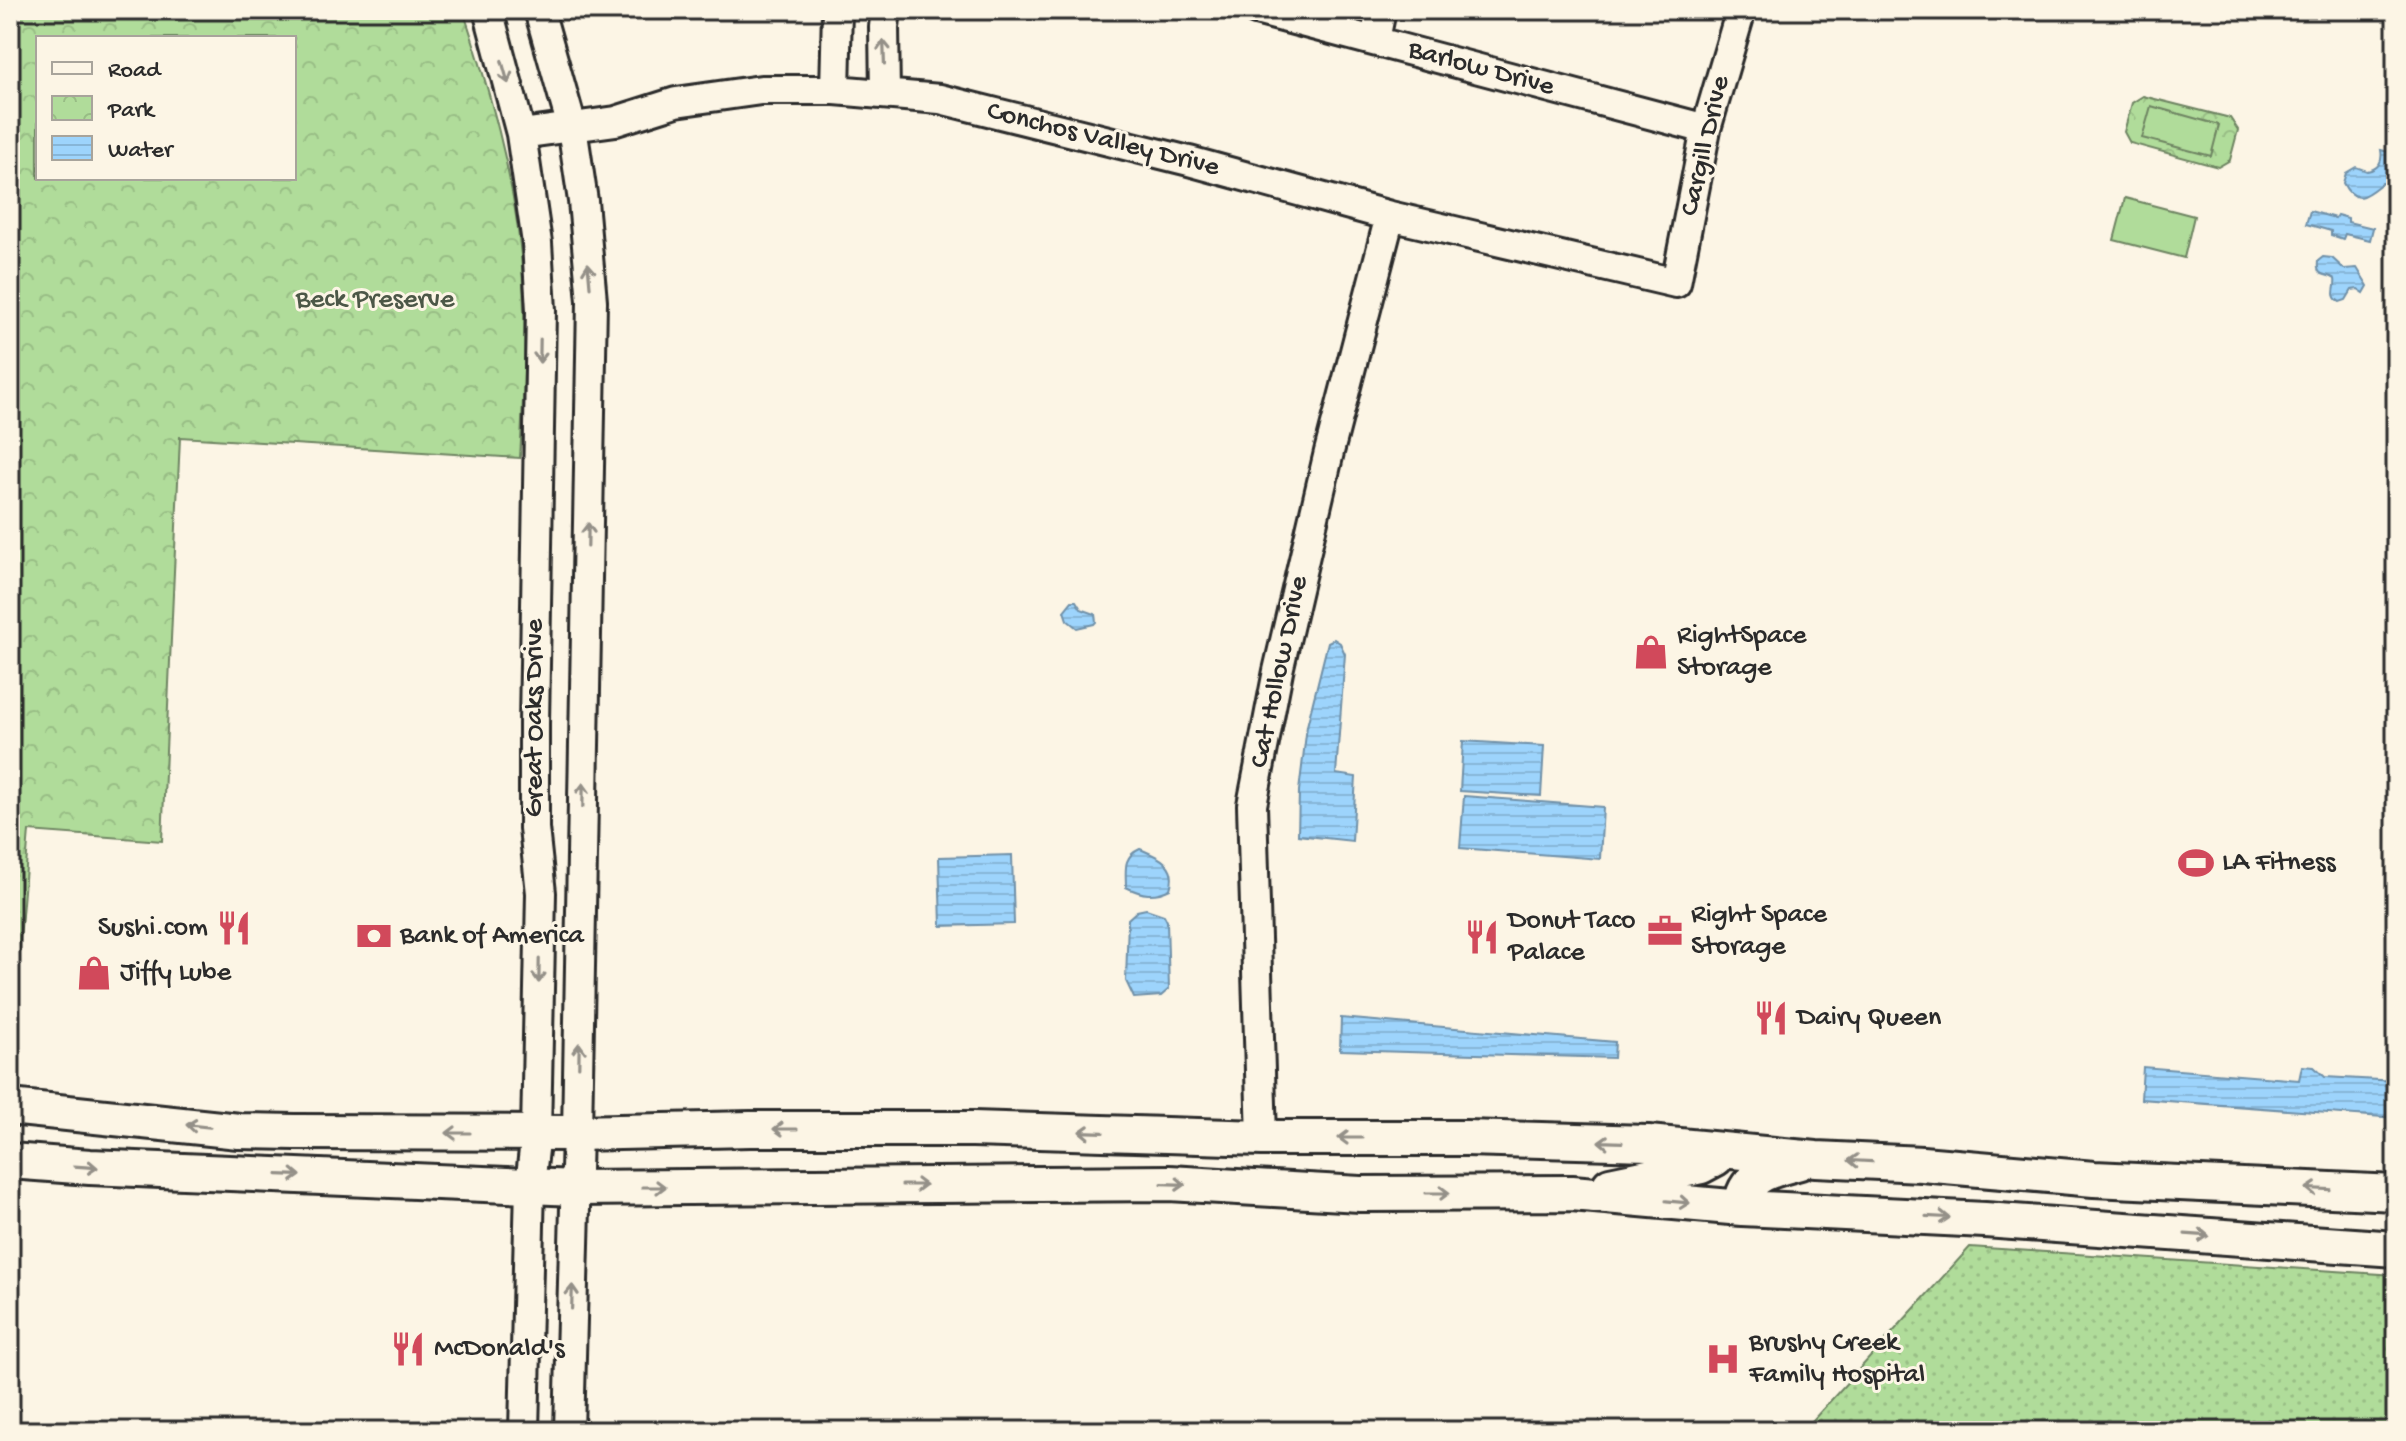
<svg xmlns="http://www.w3.org/2000/svg" width="2406" height="1441" font-family="'Gochi Hand',sans-serif">
<defs>
<pattern id="grass-dots" width="8" height="8" patternUnits="userSpaceOnUse" patternTransform="scale(2)"><rect width="8" height="8" fill="#b0dc9a"/><path d="M2 2h.1M6 6h.1" fill="none" stroke="#98bd85" stroke-width="1.8" stroke-linecap="round"/></pattern>
<pattern id="park-crowns" width="20" height="18" patternUnits="userSpaceOnUse" patternTransform="scale(2)"><rect width="20" height="18" fill="#b0dc9a"/><path d="M2 6a3 3 0 1 1 6 0M12 15a3 3 0 1 1 6 0" fill="none" stroke="#98bd85"/></pattern>
<pattern id="water-rules" width="6" height="5" patternUnits="userSpaceOnUse" patternTransform="scale(2)"><rect width="6" height="5" fill="#9dd4fc"/><path d="M0 2.5h6" fill="none" stroke="#87b6d8"/></pattern>
</defs>
<rect width="100%" height="100%" fill="#fcf5e5"/>
<filter id="ink" filterUnits="userSpaceOnUse"><feTurbulence type="fractalNoise" baseFrequency=".0125" numOctaves="2"/><feDisplacementMap in="SourceGraphic" scale="16" xChannelSelector="R" yChannelSelector="G"/><feConvolveMatrix kernelMatrix="1 2 1 2 8 2 1 2 1" color-interpolation-filters="sRGB"/></filter>
<g filter="url(#ink)">
<!-- grass -->
<path fill="url(#grass-dots)" stroke="#6e8462" stroke-width="2" d="M 1970,1247 L 2396,1275 L 2396,1431 L 1803,1431 Z"/>
<!-- park -->
<path fill="url(#park-crowns)" stroke="#6e8462" stroke-width="2" fill-rule="evenodd" d="M 10,10 L 463,10 C 489,89 513,172 521,255 C 527,323 524,390 520,458 L 180,437 L 162,841 L 29,831 L 10,1059 ZM 38,38 L 294,38 L 294,178 L 38,178 Z
M 2143,96 L 2230,118 L 2238,130 L 2230,160 L 2218,167 L 2130,143 L 2124,132 L 2132,103 Z"/>
<!-- pitch -->
<path fill="#b0dc9a" stroke="#6e8462" stroke-width="2" d="M 2151,106 L 2219,125 L 2211,156 L 2142,138 Z
M 2125,198 L 2194,216 L 2184,258 L 2114,240 Z"/>
<!-- water -->
<path fill="url(#water-rules)" stroke="#6f90a8" stroke-width="2" d="M 2381,150 L 2396,154 L 2394,161 L 2396,166 L 2396,184 L 2382,183 C 2367,195 2355,207 2343,183 L 2346,173 L 2356,167 L 2367,171 C 2379,169 2383,161 2381,150 Z
M 2310,211 L 2335,218 L 2337,215 L 2348,218 L 2348,222 L 2373,228 L 2370,240 L 2345,234 L 2343,239 L 2331,235 L 2331,231 L 2306,224 Z
M 2323,257 L 2332,258 L 2344,269 L 2357,268 L 2368,286 L 2364,293 L 2358,289 L 2352,290 L 2346,300 L 2340,302 C 2329,296 2337,288 2335,279 C 2326,272 2316,279 2318,261 Z
M 1072,601 L 1076,601 L 1081,609 L 1095,614 L 1096,622 L 1094,624 L 1077,628 L 1067,620 L 1064,611 Z
M 1334,639 L 1340,643 L 1345,654 L 1336,774 L 1356,777 L 1352,841 L 1298,835 L 1299,791 L 1307,726 L 1328,642 Z
M 1463,741 L 1544,746 L 1541,796 L 1460,791 Z
M 1464,796 L 1603,807 L 1600,859 L 1460,848 Z
M 1140,849 C 1159,857 1178,864 1170,889 C 1154,897 1142,895 1126,887 C 1126,870 1122,857 1140,849 Z
M 1012,855 L 1014,924 L 941,926 L 939,857 Z
M 1146,909 L 1164,915 L 1167,921 L 1169,989 L 1161,996 L 1134,998 L 1126,981 L 1128,919 L 1137,911 Z
M 1341,1018 L 1615,1042 L 1614,1058 L 1340,1050 Z
M 2302,1066 L 2314,1067 L 2325,1077 L 2396,1081 L 2396,1118 L 2141,1099 L 2143,1067 L 2299,1080 Z"/>
<g fill="none" stroke-linecap="round" stroke-linejoin="round">
<!-- minor casing -->
<g stroke="#2b2b2b" stroke-width="34">
<path id="minor" d="M 488,10 L 521,134 L 537,243 L 541,310 L 534,724 L 534,828 L 541,893 L 536,1132 L 530,1185 L 524,1431
M 539,10 L 572,127 L 583,201 L 592,301 L 577,1133 L 569,1431
M 1256,10 L 1706,129
M 1375,40 L 1381,10
M 835,90 L 837,10
M 885,94 L 884,27 L 886,10
M 521,134 L 616,121 L 676,102 L 761,90 L 835,90 L 940,99 L 1189,161 L 1390,216 L 1676,283 L 1706,129 L 1741,10
M 1262,1138 L 1252,805 L 1278,671 L 1329,452 L 1390,216"/>
</g>
<!-- major casing -->
<g stroke="#2b2b2b" stroke-width="40">
<path id="major" d="M 10,1107 L 239,1131 L 295,1132 L 577,1133 L 750,1129 L 973,1129 L 1262,1138 L 1466,1138 L 1648,1143 L 1816,1159 L 1922,1164 L 2094,1179 L 2396,1193
M 10,1161 L 90,1167 L 576,1188 L 1169,1183 L 1360,1194 L 1572,1193 L 1742,1208 L 1985,1220 L 2396,1249
M 1610,1185 L 1701,1166 L 1716,1158 L 1721,1150
M 1742,1208 C 1741,1174 1775,1169 1800,1162"/>
</g>
<!-- minor -->
<use href="#minor" stroke="#fcf5e5" stroke-width="28"/>
<!-- major -->
<use href="#major" stroke="#fcf5e5" stroke-width="34"/>
</g>
<!-- one-way arrows -->
<defs><path id="oneway-shaft" d="M-6 0H5M1.5-3L5.5 0L1.5 3" fill="none" stroke-width="1.6" stroke-linecap="round" stroke-linejoin="round" transform="scale(2)"/></defs>
<g stroke="#949088">
<use href="#oneway-shaft" transform="translate(884 52) rotate(-92)"/>
<use href="#oneway-shaft" transform="translate(505 72) rotate(74)"/>
<use href="#oneway-shaft" transform="translate(589 275) rotate(-95)"/>
<use href="#oneway-shaft" transform="translate(540 351) rotate(91)"/>
<use href="#oneway-shaft" transform="translate(588 535) rotate(-89)"/>
<use href="#oneway-shaft" transform="translate(583 795) rotate(-89)"/>
<use href="#oneway-shaft" transform="translate(539 971) rotate(91)"/>
<use href="#oneway-shaft" transform="translate(579 1055) rotate(-89)"/>
<use href="#oneway-shaft" transform="translate(198 1126) rotate(-174)"/>
<use href="#oneway-shaft" transform="translate(785 1129) rotate(180)"/>
<use href="#oneway-shaft" transform="translate(1091 1132) rotate(-178)"/>
<use href="#oneway-shaft" transform="translate(458 1133) rotate(-180)"/>
<use href="#oneway-shaft" transform="translate(1350 1138) rotate(-180)"/>
<use href="#oneway-shaft" transform="translate(1610 1142) rotate(-178)"/>
<use href="#oneway-shaft" transform="translate(1860 1161) rotate(-177)"/>
<use href="#oneway-shaft" transform="translate(86 1167) rotate(4)"/>
<use href="#oneway-shaft" transform="translate(289 1175) rotate(2)"/>
<use href="#oneway-shaft" transform="translate(1174 1184) rotate(2)"/>
<use href="#oneway-shaft" transform="translate(914 1185)"/>
<use href="#oneway-shaft" transform="translate(654 1187)"/>
<use href="#oneway-shaft" transform="translate(2318 1189) rotate(-177)"/>
<use href="#oneway-shaft" transform="translate(1438 1193)"/>
<use href="#oneway-shaft" transform="translate(1678 1202) rotate(5)"/>
<use href="#oneway-shaft" transform="translate(1938 1217) rotate(3)"/>
<use href="#oneway-shaft" transform="translate(2197 1235) rotate(4)"/>
<use href="#oneway-shaft" transform="translate(572 1297) rotate(-88)"/>
</g>
</g>
<!-- icons -->
<defs>
<g id="shop-bare" transform="scale(2.76)"><path d="M-5-2.5h2.3a2.7 3.5 0 0 1 5.4 0H5L5.5 6h-11ZM-1.5-2.5h3a1.5 2.3 0 0 0-3 0Z" fill="#d1495b" stroke="#fcf5e5" stroke-width="2.5" paint-order="stroke"/></g>
<g id="stadium-bare" transform="scale(2.76)"><path d="M0-5a6.5 5 0 1 0 0 10a6.5 5 0 1 0 0-10ZM-3.5-1.8h7v3.6h-7Z" fill="#d1495b" stroke="#fcf5e5" stroke-width="2.5" paint-order="stroke"/></g>
<g id="restaurant-bare" transform="scale(2.76)"><path d="M-5-6h1v4h1v-4h1v4h1v-4h1v5L-1.5 .5V6h-2V.5L-5-1ZM5-6V6H3V1.5H1.5Q1.5-4 5-6Z" fill="#d1495b" stroke="#fcf5e5" stroke-width="2.5" paint-order="stroke"/></g>
<g id="office-bare" transform="scale(2.76)"><path d="M-6-3h4V-5.5h4V-3h4V5H-6ZM-1-4.5V-3h2v-1.5ZM-6 0V1H6V0Z" fill="#d1495b" stroke="#fcf5e5" stroke-width="2.5" paint-order="stroke"/></g>
<g id="bank-bare" transform="scale(2.76)"><path d="M-6-4H6V4H-6ZM0-2.3a2.3 2.3 0 1 0 0 4.6a2.3 2.3 0 1 0 0-4.6Z" fill="#d1495b" stroke="#fcf5e5" stroke-width="2.5" paint-order="stroke"/></g>
<g id="hospital-bare" transform="scale(2.76)"><path d="M-5-5h3v3.5h4V-5h3V5h-3V1.5h-4V5h-3Z" fill="#d1495b" stroke="#fcf5e5" stroke-width="2.5" paint-order="stroke"/></g>
</defs>
<g fill-rule="evenodd">
<use href="#shop-bare" x="1651" y="652"/>
<use href="#stadium-bare" x="2196" y="863"/>
<use href="#restaurant-bare" x="234" y="928"/>
<use href="#office-bare" x="1665" y="931"/>
<use href="#bank-bare" x="374" y="936"/>
<use href="#restaurant-bare" x="1482" y="937"/>
<use href="#shop-bare" x="94" y="973"/>
<use href="#restaurant-bare" x="1771" y="1018"/>
<use href="#restaurant-bare" x="408" y="1349"/>
<use href="#hospital-bare" x="1723" y="1359"/>
</g>
<g text-anchor="middle" dominant-baseline="central" stroke-width="6" stroke-linejoin="round" paint-order="stroke">
<!-- street labels -->
<g font-size="28" fill="#2b2b2b" stroke="#fcf5e5">
<text transform="translate(1481 69) rotate(15)">Barlow Drive</text>
<text transform="translate(1103 140) rotate(14)">Conchos Valley Drive</text>
<text transform="translate(1706 146) rotate(-77)">Cargill Drive</text>
<text transform="translate(1280 672) rotate(-78)">Cat Hollow Drive</text>
<text transform="translate(535 718) rotate(-90)">Great Oaks Drive</text>
</g>
<!-- park labels -->
<g font-size="28" fill="#4c5747" stroke="#fcf5e5">
<text x="375" y="300">Beck Preserve</text>
</g>
<!-- poi labels -->
<g font-size="28" fill="#2b2b2b" stroke="#fcf5e5" text-anchor="start">
<text x="1677" y="636">RightSpace<tspan x="1677" dy="32">Storage</tspan></text>
<text x="2222" y="863">LA Fitness</text>
<text x="1691" y="915">Right Space<tspan x="1691" dy="32">Storage</tspan></text>
<text x="1508" y="921">Donut Taco<tspan x="1508" dy="32">Palace</tspan></text>
<text x="208" y="928" text-anchor="end">Sushi.com</text>
<text x="400" y="936">Bank of America</text>
<text x="120" y="973">Jiffy Lube</text>
<text x="1797" y="1018">Dairy Queen</text>
<text x="1749" y="1343">Brushy Creek<tspan x="1749" dy="32">Family Hospital</tspan></text>
<text x="434" y="1349">McDonald's</text>
</g>
</g>
<!-- margin -->
<rect width="2406" height="1441" fill="none" stroke="#fcf5e5" stroke-width="40"/>
<rect x="20" y="20" width="2366" height="1401" fill="none" stroke="#2b2b2b" stroke-width="3" filter="url(#ink)"/>
<!-- legend -->
<rect x="36" y="36" width="260" height="144" fill="#fcf5e5" stroke="#a8a49b" stroke-width="2"/>
<rect x="52" y="62" width="40" height="12" fill="#fcf5e5" stroke="#a8a49b" stroke-width="2"/>
<text x="108" y="76" font-size="24" fill="#2b2b2b">Road</text>
<rect x="52" y="96" width="40" height="24" fill="url(#park-crowns)" stroke="#a8a49b" stroke-width="2"/>
<text x="108" y="116" font-size="24" fill="#2b2b2b">Park</text>
<rect x="52" y="136" width="40" height="24" fill="url(#water-rules)" stroke="#a8a49b" stroke-width="2"/>
<text x="108" y="156" font-size="24" fill="#2b2b2b">Water</text>
</svg>
